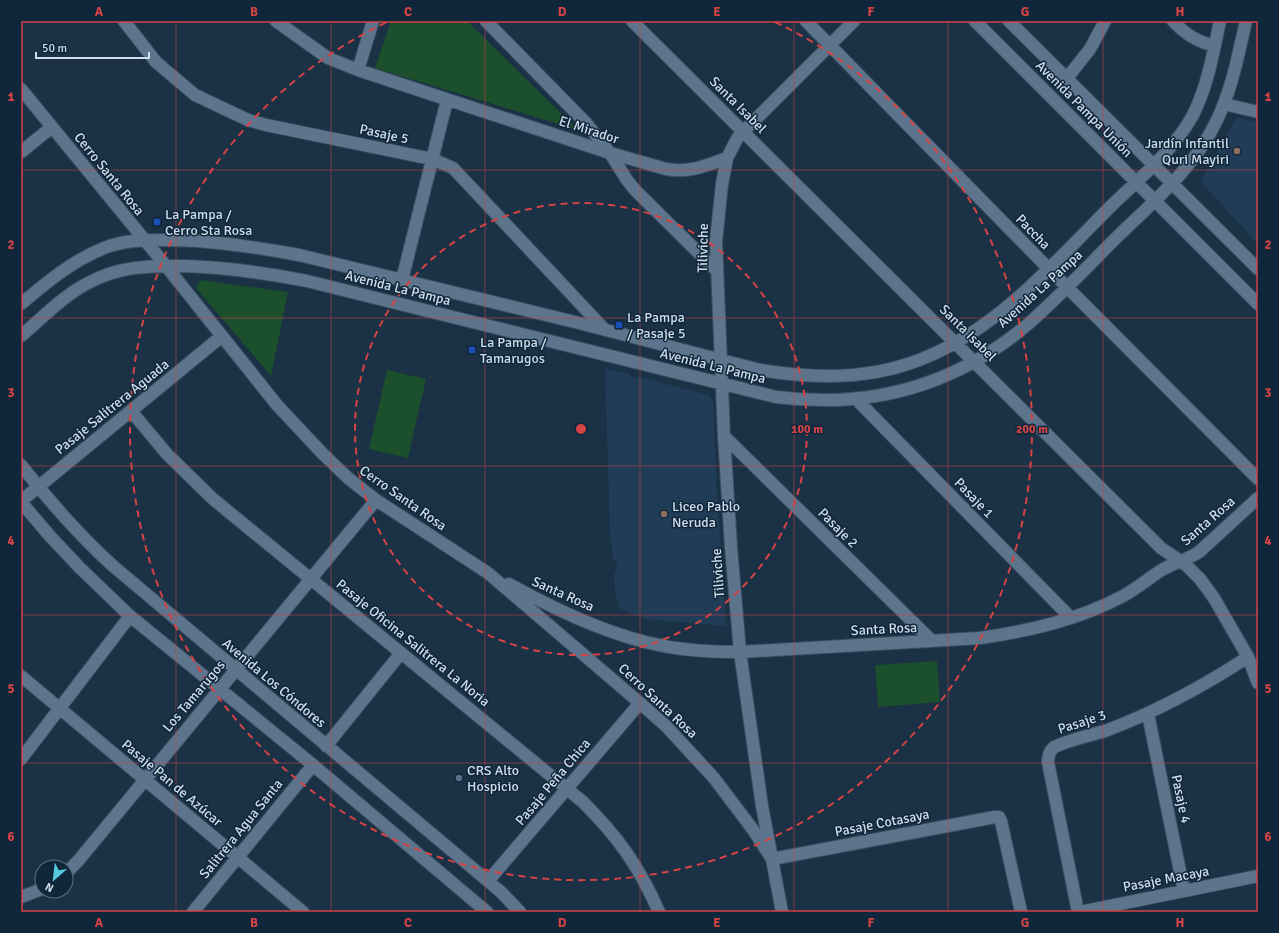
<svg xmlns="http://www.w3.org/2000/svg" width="1279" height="933" font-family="Signika,sans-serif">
<rect width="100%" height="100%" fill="#1a3146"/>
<!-- built -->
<path fill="#203c56" d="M 1237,117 L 1258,122 L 1258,244 L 1200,181 Z
M 605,368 L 630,374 L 630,377 L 636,378 L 636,376 L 708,395 L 713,402 L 717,492 L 726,626 L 646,619 L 619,608 L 619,602 L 616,601 L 614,575 L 618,564 L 613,559 L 610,536 Z"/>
<!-- green -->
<path fill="#1c4f2b" d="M 391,21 L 467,21 L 578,130 L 375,68 Z
M 200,280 L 288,292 L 271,376 L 196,288 Z
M 387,370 L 426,379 L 408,458 L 369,449 Z
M 937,661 L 940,702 L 878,707 L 875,665 Z"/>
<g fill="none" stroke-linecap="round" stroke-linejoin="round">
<!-- minor casing -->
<g stroke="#3c4f60" stroke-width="14">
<path id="minor" d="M 124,21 L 156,62 L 195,95 L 248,120 L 266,125 L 432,159 L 453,168 L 605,330
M 276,21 L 328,58 L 358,70 L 610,153 L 666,169 C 690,173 705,166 727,158
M 486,21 L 586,123 L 610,153 L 627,180 L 635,190 L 717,271
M 632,21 L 1161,548 L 1186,565 L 1200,579 L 1214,598 L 1237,638 L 1248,657 L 1258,683
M 806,21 L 1048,268 L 1258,479
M 975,21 L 1258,304
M 1009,21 L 1258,269
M 1173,21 C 1185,34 1197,42 1215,46
M 358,70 L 373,21
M 1067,78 L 1090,49 L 1105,21
M 21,89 L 166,266 L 277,405 L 322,453 L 348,478 L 376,500 L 488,573 L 640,703 L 666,726 L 714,778 L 754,831 L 772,859
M 1224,104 L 1258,112
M 21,152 L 52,127
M 402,280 L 447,100
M 21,304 C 47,282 72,261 104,248 C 124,240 145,240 167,240 C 211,240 256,247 299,255 L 579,323 L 760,370 C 811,378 862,380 911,363 C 993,335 1051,266 1111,206 C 1139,179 1174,150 1193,115 C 1208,85 1213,53 1220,21
M 21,336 C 42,318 63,296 88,283 C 119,266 148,266 183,266 C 225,267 266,273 307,281 L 776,397 C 870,409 953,387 1027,325 C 1058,298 1087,267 1116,238 C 1153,202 1194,168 1216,122 C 1232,90 1238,55 1246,21
M 856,399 L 1071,618
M 131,411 L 167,454 L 213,499 L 583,802 C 618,837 639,866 659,912
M 724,436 L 932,641
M 21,465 C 49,501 79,535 113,566 L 501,892 L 520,912
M 21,501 L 222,336
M 21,502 L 49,535 L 79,567 L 130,616 L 313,765 L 487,912
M 509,584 C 554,609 613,637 664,646 C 689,651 714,652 740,652 L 980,638 C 1029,631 1078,620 1123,596 C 1136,589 1148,579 1160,571 C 1173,563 1187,560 1199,552 L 1258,498
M 21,676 L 303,912
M 1148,714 L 1184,891
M 326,746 L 401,653
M 21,759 L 130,616
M 772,859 L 995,817 L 999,817 L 1001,821 L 1021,912
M 66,873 L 78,861 L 376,500
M 488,881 L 640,703
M 21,897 L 42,889
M 193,912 L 313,765
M 782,912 L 762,806 L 740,652 L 731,547 L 724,436 L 716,241 L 722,184 L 727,158 L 738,137 L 854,21
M 1078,912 L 1048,762 C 1048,757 1049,752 1053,748 C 1059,743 1094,734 1105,731 C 1156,712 1202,687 1248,657
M 1080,912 L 1258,876"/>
</g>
<!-- minor -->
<use href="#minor" stroke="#5c758d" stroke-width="12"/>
</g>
<!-- grid -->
<path fill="none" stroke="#d54345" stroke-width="1" stroke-opacity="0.55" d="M 176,21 L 176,912M 331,21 L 331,912M 485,21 L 485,912M 640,21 L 640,912M 794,21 L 794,912M 948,21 L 948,912M 1103,21 L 1103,912M 21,170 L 1258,170M 21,318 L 1258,318M 21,466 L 1258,466M 21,615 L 1258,615M 21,763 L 1258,763"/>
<!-- distance rings -->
<g fill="none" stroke="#d54345" stroke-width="2" stroke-dasharray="7 5">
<circle cx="581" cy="429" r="226"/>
<path d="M775 22A451 451 0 1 1 387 22"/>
</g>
<!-- markers -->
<g fill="#8d6e63" stroke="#10273b" stroke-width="1.5">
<circle cx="1237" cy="151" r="4"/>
<circle cx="664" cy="514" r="4"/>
</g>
<g fill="#1a4fb4" stroke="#10273b" stroke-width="1.5">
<rect x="153" y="218" width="8" height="8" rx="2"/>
<rect x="615" y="321" width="8" height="8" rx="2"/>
<rect x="468" y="346" width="8" height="8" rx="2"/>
</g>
<circle fill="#5c6f8a" stroke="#10273b" stroke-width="1.5" cx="459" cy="778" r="4"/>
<g text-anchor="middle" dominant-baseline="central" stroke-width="3" stroke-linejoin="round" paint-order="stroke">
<!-- street labels -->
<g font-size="14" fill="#cfddea" stroke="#10273b">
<text transform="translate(738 105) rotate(45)">Santa Isabel</text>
<text transform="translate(1084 109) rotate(45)">Avenida Pampa Unión</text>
<text transform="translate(589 130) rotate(18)">El Mirador</text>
<text transform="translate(384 134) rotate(12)">Pasaje 5</text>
<text transform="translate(109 174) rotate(51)">Cerro Santa Rosa</text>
<text transform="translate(1033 232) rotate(46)">Paccha</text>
<text transform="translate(703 248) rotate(-89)">Tiliviche</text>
<text transform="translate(398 288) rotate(14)">Avenida La Pampa</text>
<text transform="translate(1040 289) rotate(-42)">Avenida La Pampa</text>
<text transform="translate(968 333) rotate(45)">Santa Isabel</text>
<text transform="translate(713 366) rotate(14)">Avenida La Pampa</text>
<text transform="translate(112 407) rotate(-39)">Pasaje Salitrera Aguada</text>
<text transform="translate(403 498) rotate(35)">Cerro Santa Rosa</text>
<text transform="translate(974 498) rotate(46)">Pasaje 1</text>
<text transform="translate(1208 521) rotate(-41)">Santa Rosa</text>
<text transform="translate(838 528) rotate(45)">Pasaje 2</text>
<text transform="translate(718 573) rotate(-94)">Tiliviche</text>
<text transform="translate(563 594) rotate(24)">Santa Rosa</text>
<text transform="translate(884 629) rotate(-3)">Santa Rosa</text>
<text transform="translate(413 643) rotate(39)">Pasaje Oficina Salitrera La Noria</text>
<text transform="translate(274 683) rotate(40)">Avenida Los Cóndores</text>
<text transform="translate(194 696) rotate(-50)">Los Tamarugos</text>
<text transform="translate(658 701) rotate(43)">Cerro Santa Rosa</text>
<text transform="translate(1082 722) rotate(-18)">Pasaje 3</text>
<text transform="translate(553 782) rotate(-50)">Pasaje Peña Chica</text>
<text transform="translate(172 783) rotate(40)">Pasaje Pan de Azúcar</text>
<text transform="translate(1181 799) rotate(78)">Pasaje 4</text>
<text transform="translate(882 823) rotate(-11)">Pasaje Cotasaya</text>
<text transform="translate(241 829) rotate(-51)">Salitrera Agua Santa</text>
<text transform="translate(1166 879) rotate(-11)">Pasaje Macaya</text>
</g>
<!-- poi labels -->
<g font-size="14" fill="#cfddea" stroke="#10273b" text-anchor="start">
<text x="1229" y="143" text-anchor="end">Jardín Infantil<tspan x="1229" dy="16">Quri Mayiri</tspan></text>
<text x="165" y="214">La Pampa /<tspan x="165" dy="16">Cerro Sta Rosa</tspan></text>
<text x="627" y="317">La Pampa<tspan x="627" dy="16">/ Pasaje 5</tspan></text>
<text x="480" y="342">La Pampa /<tspan x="480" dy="16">Tamarugos</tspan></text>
<text x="672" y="506">Liceo Pablo<tspan x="672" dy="16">Neruda</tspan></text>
<text x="467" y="770">CRS Alto<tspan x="467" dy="16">Hospicio</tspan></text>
</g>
</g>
<circle cx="581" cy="429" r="6" fill="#d54345" stroke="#10273b" stroke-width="2"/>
<g font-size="12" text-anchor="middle" font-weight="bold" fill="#d54345" stroke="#10273b" stroke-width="3" stroke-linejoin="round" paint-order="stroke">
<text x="807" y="433">100 m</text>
<text x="1032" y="433">200 m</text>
</g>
<!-- border -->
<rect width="1279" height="933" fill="none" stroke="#10273b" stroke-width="44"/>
<!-- north arrow -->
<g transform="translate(54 879) rotate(208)"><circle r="19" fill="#10273b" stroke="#5c7081"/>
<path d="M0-3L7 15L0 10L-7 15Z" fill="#54cadd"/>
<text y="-6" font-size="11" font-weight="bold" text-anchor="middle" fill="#cfddea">N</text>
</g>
<!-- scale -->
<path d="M36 52v6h113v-6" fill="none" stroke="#cfddea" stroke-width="2"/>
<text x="42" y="52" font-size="12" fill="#cfddea" stroke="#10273b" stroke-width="3" paint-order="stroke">50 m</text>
<rect x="22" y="22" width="1235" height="889" fill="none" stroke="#d54345" stroke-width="1.5"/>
<g font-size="13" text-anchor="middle" font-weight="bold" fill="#d54345">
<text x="99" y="16">A</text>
<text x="254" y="16">B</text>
<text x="408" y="16">C</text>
<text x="562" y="16">D</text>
<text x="717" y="16">E</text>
<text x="871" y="16">F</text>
<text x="1025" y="16">G</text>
<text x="1180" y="16">H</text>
<text x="11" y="101">1</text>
<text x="1268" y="101">1</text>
<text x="11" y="249">2</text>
<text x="1268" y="249">2</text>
<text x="11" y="397">3</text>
<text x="1268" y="397">3</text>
<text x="11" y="545">4</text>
<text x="1268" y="545">4</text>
<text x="11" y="693">5</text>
<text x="1268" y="693">5</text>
<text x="11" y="841">6</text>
<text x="1268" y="841">6</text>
<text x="99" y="927">A</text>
<text x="254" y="927">B</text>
<text x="408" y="927">C</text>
<text x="562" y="927">D</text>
<text x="717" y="927">E</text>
<text x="871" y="927">F</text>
<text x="1025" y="927">G</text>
<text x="1180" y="927">H</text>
</g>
</svg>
